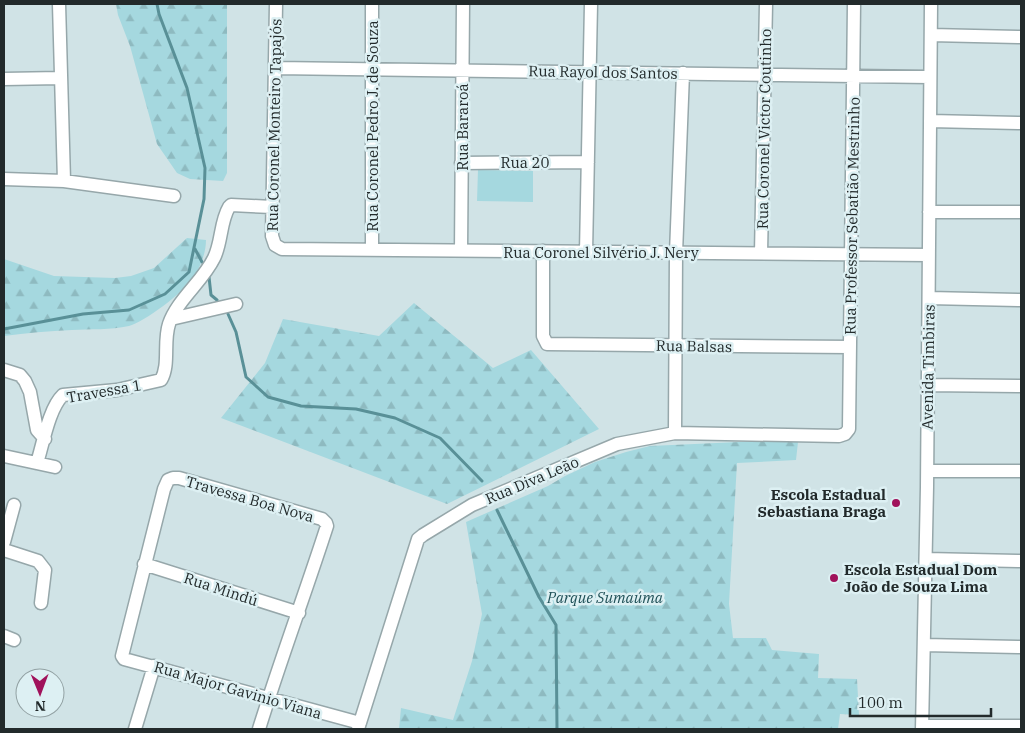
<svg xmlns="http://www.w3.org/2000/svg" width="1025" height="733" font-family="'IBM Plex Serif',serif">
<defs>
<pattern id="forest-firs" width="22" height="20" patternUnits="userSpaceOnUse" patternTransform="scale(1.25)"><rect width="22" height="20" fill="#a5d8df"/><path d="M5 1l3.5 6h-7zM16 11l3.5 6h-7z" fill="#8ebac0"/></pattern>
</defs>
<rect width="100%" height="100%" fill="#d0e3e6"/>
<!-- grass -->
<path fill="#a5d8df" d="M 478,170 L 533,171 L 533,202 L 477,201 Z"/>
<!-- forest -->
<path fill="url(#forest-firs)" d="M 116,4 L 227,4 L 227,173 L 223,181 L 190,179 L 177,173 L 157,144 L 130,46 L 118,15 Z
M 187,238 L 206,240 C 206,254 200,267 193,279 C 185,291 143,323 129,326 C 110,330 91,329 72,330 C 49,331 26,333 4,336 L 4,259 L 54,276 L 115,278 L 131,276 L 154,268 Z
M 414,303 L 493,368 L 531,350 L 599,429 L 447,504 L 221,418 L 265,363 L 283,319 L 379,336 Z
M 739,442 L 798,442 L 796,460 L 737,463 L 729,604 L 733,638 L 766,638 L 772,650 L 819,654 L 818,678 L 857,679 L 859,715 L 840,714 L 838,729 L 399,729 L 401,708 L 453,720 L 472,661 L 482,614 L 466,522 L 548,486 L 565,476 L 595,462 L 626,452 L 650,446 Z"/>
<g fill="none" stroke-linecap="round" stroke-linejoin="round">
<!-- stream -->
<path stroke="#599097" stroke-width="3" d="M 195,249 L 202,262
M 209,277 L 211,295 L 217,300
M 228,314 L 236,332 L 246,377 L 268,397 L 301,406 L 356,409 L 395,418 L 440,438 L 482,481
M 4,329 L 83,314 L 129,310 L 165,294 L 189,272 L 204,199 L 205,168 L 187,88 L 159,14 L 157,4
M 497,510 L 539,597 L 556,625 L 557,729"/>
<!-- minor casing -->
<g stroke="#96a7aa" stroke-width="15">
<path id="minor" d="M 59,4 L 64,181
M 276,4 L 272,236 L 275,245 L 282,249 L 929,255
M 931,35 L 1021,37
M 276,68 L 930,77
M 4,79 L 60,78
M 930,121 L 1021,123
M 461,163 L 588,162
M 4,179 L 64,181 L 174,196
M 929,212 L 1021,212
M 372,249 L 372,4
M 461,251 L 463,4
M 543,251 L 543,336 L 547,344 L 850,347
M 586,252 L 591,4
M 761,253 L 766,4
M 929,298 L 1021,300
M 171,319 L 236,304
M 4,370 L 20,375 L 25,381 L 30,392 L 37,430 L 45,439
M 927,385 L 1021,386
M 675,433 L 676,253 L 683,73
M 4,456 L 55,467
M 37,463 C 43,444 49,408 63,395 L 117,390 L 161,380 C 170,365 163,342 169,324 C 177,300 203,281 214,258 C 222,242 220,222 229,207 L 231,205 L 272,207
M 928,471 L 1021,471
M 4,542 L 14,505
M 4,550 L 38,561 L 45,570 L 41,603
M 926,559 L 1021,561
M 144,564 L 299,613
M 4,636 L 14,640
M 924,645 L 1021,647
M 922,726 L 1021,726
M 135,729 L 154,666
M 259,729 C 280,661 305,594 327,526 L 326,523 L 322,519 L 179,478 L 173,478 L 168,480 L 164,489 L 122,656 L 124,659 L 360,723
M 358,729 L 418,539 L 423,535 L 472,505 L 617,444 L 675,433 L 839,436 L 845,434 L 849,429 L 854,4
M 922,729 L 927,487 L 931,4"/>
</g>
<!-- minor -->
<use href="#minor" stroke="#fff" stroke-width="12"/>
</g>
<!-- markers -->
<g fill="#a0125b" stroke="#ddf0f3" stroke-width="2">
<circle cx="896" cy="503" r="5"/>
<circle cx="834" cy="578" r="5"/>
</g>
<g text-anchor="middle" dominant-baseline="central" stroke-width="5" stroke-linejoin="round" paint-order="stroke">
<!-- street labels -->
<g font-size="15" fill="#222a2b" stroke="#ddf0f3">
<text transform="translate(603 72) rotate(1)">Rua Rayol dos Santos</text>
<text transform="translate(274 125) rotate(-89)">Rua Coronel Monteiro Tapajós</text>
<text transform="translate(372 126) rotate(-90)">Rua Coronel Pedro J. de Souza</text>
<text transform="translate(462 127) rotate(-90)">Rua Bararoá</text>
<text transform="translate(764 129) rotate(-89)">Rua Coronel Victor Coutinho</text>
<text x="525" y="162">Rua 20</text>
<text transform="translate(852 216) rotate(-89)">Rua Professor Sebatião Mestrinho</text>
<text x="601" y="252">Rua Coronel Silvério J. Nery</text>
<text transform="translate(694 346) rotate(1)">Rua Balsas</text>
<text transform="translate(928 367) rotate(-89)">Avenida Timbiras</text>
<text transform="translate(104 391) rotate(-10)">Travessa 1</text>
<text transform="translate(532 480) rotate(-23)">Rua Diva Leão</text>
<text transform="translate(250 499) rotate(16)">Travessa Boa Nova</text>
<text transform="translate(221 589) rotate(18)">Rua Mindú</text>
<text transform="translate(238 690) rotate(16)">Rua Major Gavinio Viana</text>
</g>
<!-- poi labels -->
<g font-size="15" font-weight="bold" fill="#222a2b" stroke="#ddf0f3" text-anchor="end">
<text x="886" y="494">Escola Estadual<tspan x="886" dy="17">Sebastiana Braga</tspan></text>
<text x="844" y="569" text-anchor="start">Escola Estadual Dom<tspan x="844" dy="17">João de Souza Lima</tspan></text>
</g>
<!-- park labels -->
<g font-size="15" font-style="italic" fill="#205158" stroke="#ddf0f3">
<text x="605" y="597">Parque Sumaúma</text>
</g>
</g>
<!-- border -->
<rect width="1025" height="733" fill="none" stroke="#222a2b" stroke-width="10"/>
<!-- north arrow -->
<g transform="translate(40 693) rotate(179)"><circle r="24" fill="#ddf0f3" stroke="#92a1a3"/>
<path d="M0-4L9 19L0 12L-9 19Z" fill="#a0125b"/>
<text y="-8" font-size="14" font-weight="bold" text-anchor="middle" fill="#222a2b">N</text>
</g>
<!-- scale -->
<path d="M850 708v8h141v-8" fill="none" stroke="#222a2b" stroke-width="2.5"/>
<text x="858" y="708" font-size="15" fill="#222a2b" stroke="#ddf0f3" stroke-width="4" paint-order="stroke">100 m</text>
</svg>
